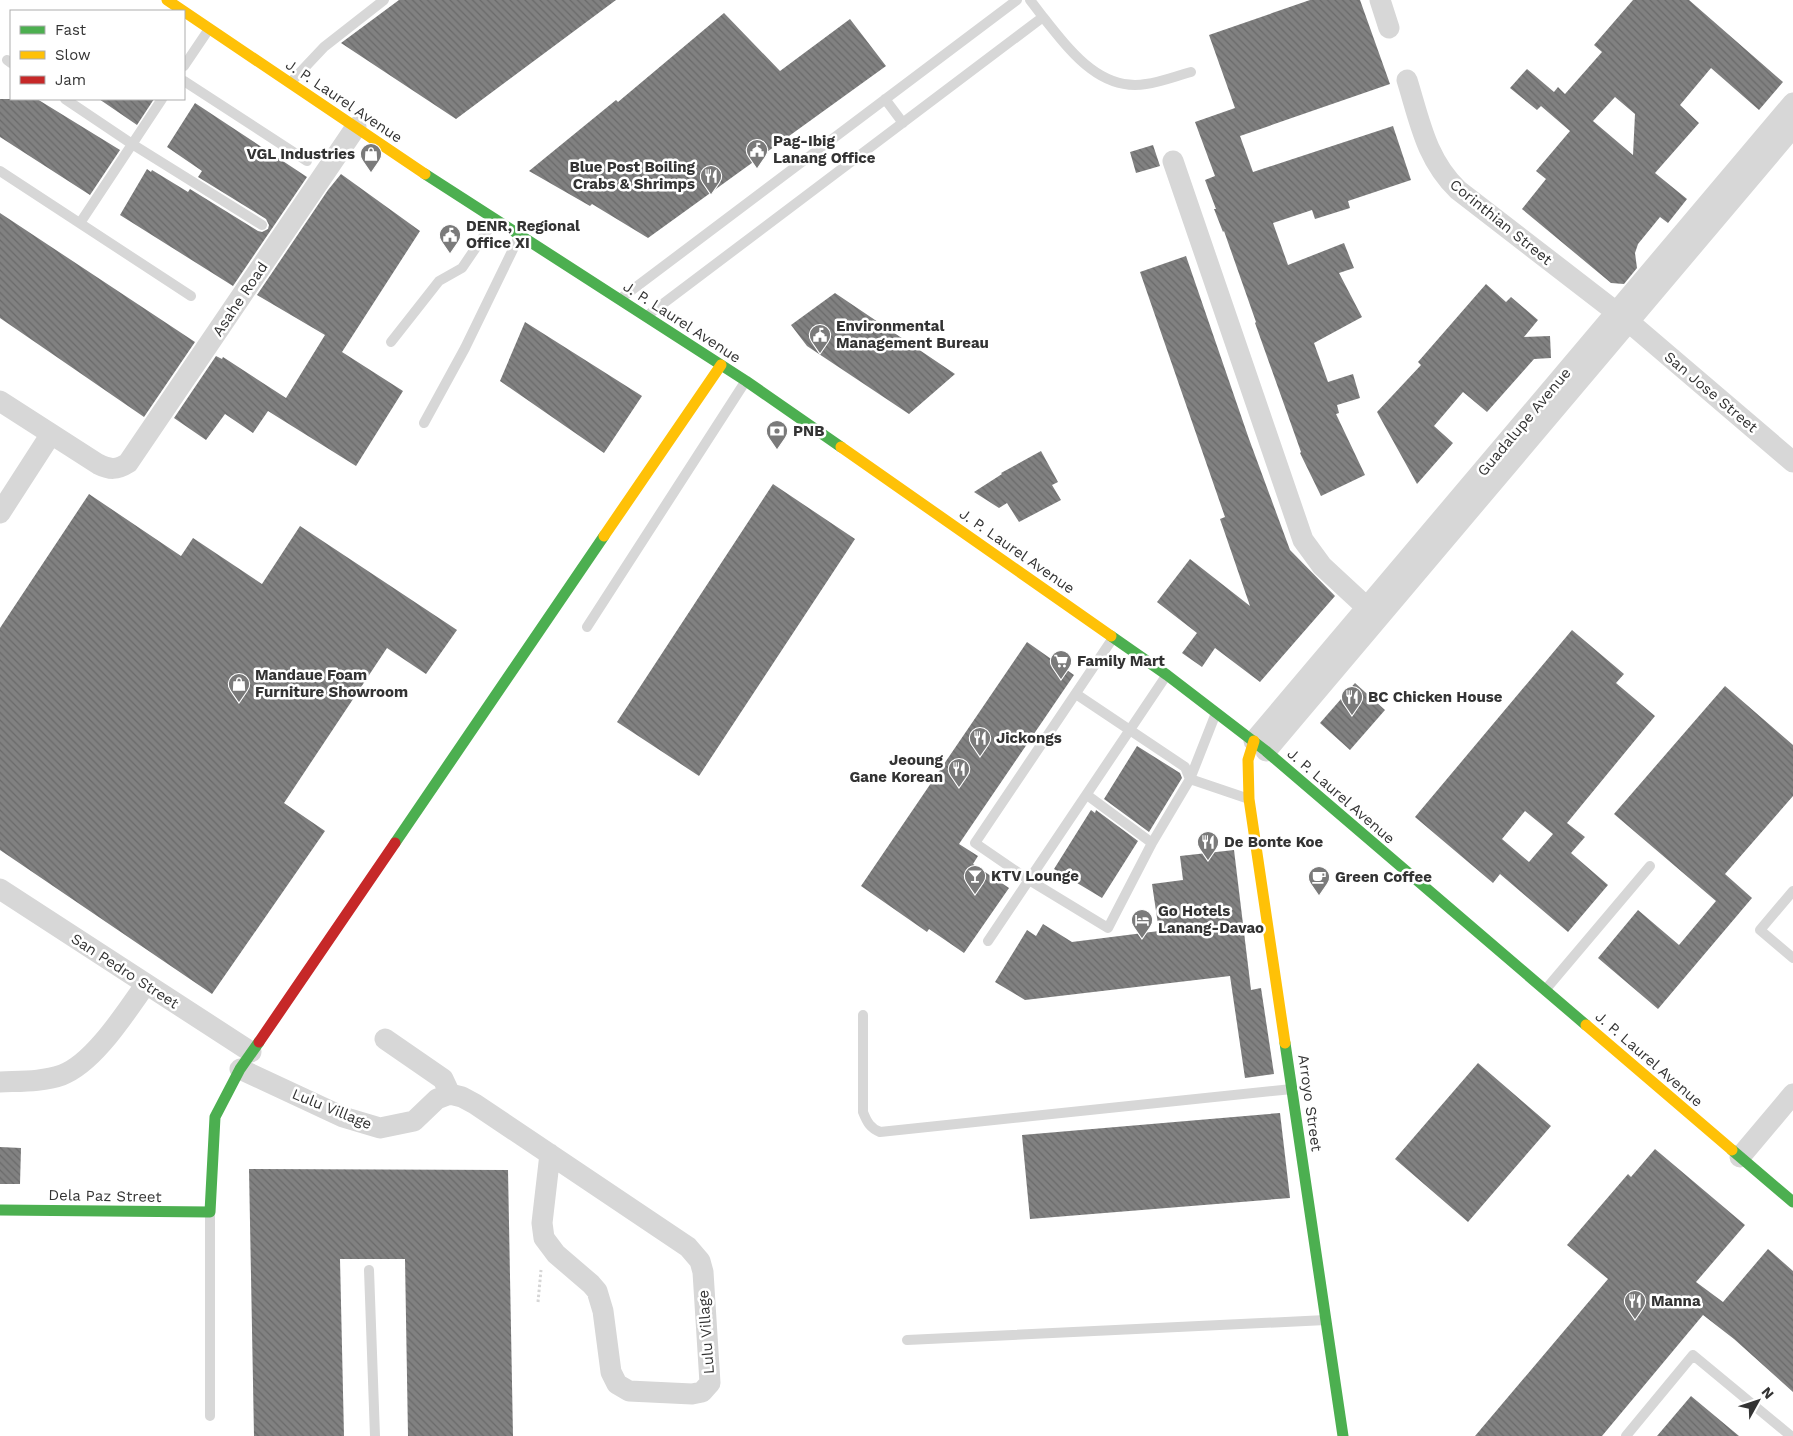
<svg xmlns="http://www.w3.org/2000/svg" width="1793" height="1436" font-family="'Work Sans',sans-serif">
<defs>
<pattern id="building-back-hatch" width="6" height="6" patternUnits="userSpaceOnUse" patternTransform="scale(1.25)"><rect width="6" height="6" fill="#818181"/><path d="M-1 5l2 2M0 0l6 6M5-1l2 2" fill="none" stroke="#6a6a6a"/></pattern>
</defs>
<rect width="100%" height="100%" fill="#fff"/>
<!-- building -->
<path fill="url(#building-back-hatch)" fill-rule="evenodd" d="M 399,0 L 616,0 L 456,119 L 341,43 Z
M 1310,0 L 1360,0 L 1390,84 L 1240,136 L 1253,172 L 1393,126 L 1411,180 L 1348,201 L 1350,208 L 1315,219 L 1312,210 L 1273,223 L 1288,265 L 1344,243 L 1354,268 L 1339,273 L 1362,317 L 1314,343 L 1328,382 L 1353,374 L 1360,398 L 1337,405 L 1339,413 L 1336,414 L 1365,475 L 1321,496 L 1300,453 L 1301,452 L 1255,323 L 1256,322 L 1224,231 L 1223,232 L 1214,209 L 1216,209 L 1205,180 L 1215,176 L 1195,122 L 1235,108 L 1209,35 Z
M 1633,0 L 1689,0 L 1783,82 L 1759,110 L 1711,68 L 1680,105 L 1699,123 L 1655,173 L 1687,199 L 1668,223 L 1660,217 L 1638,244 L 1635,253 L 1637,268 L 1624,284 L 1611,283 L 1522,209 L 1546,179 L 1536,171 L 1570,131 L 1541,106 L 1537,110 L 1510,88 L 1527,69 L 1554,92 L 1558,87 L 1565,94 L 1602,52 L 1594,45 ZM 1615,97 L 1635,114 L 1633,155 L 1593,121 Z
M 724,13 L 780,71 L 850,19 L 886,66 L 648,238 L 592,204 L 590,206 L 529,171 L 616,100 L 618,102 Z
M 0,99 L 37,99 L 120,150 L 90,195 L 0,137 Z
M 99,99 L 154,99 L 137,125 Z
M 195,103 L 307,177 L 233,286 L 120,215 L 147,169 L 151,172 L 152,170 L 188,192 L 190,189 L 258,231 L 262,232 L 268,229 L 269,225 L 266,219 L 198,177 L 202,171 L 167,147 Z
M 1153,145 L 1160,166 L 1136,173 L 1130,152 Z
M 341,174 L 420,231 L 342,352 L 403,391 L 356,466 L 268,411 L 253,433 L 225,414 L 206,440 L 174,418 L 216,356 L 222,359 L 223,357 L 286,398 L 325,335 L 257,295 L 328,190 Z
M 0,213 L 195,342 L 144,417 L 0,318 Z
M 1186,256 L 1249,439 L 1290,550 L 1335,596 L 1260,682 L 1215,648 L 1202,667 L 1182,653 L 1197,633 L 1157,602 L 1190,559 L 1250,606 L 1220,519 L 1225,517 L 1140,272 Z
M 1486,284 L 1506,302 L 1511,297 L 1538,320 L 1524,337 L 1550,336 L 1551,358 L 1534,359 L 1487,412 L 1463,392 L 1434,426 L 1453,443 L 1417,484 L 1377,412 L 1421,365 L 1418,362 Z
M 835,293 L 955,374 L 909,414 L 807,346 L 791,325 Z
M 525,322 L 642,396 L 604,453 L 500,381 Z
M 1041,451 L 1058,482 L 1052,485 L 1061,500 L 1019,522 L 1007,503 L 999,508 L 974,492 L 1002,474 L 1001,473 Z
M 773,484 L 855,539 L 699,776 L 617,722 Z
M 89,494 L 181,556 L 193,538 L 262,584 L 300,526 L 457,630 L 426,674 L 387,648 L 284,803 L 325,831 L 212,994 L 0,850 L 0,628 Z
M 1572,630 L 1624,674 L 1616,683 L 1655,716 L 1567,823 L 1585,837 L 1571,853 L 1608,885 L 1568,932 L 1500,874 L 1493,883 L 1415,817 ZM 1525,811 L 1553,834 L 1529,862 L 1502,839 Z
M 1027,642 L 1074,675 L 959,844 L 978,856 L 973,864 L 1009,888 L 964,953 L 929,929 L 927,932 L 861,886 Z
M 1355,683 L 1385,710 L 1350,750 L 1320,723 Z
M 1725,686 L 1793,745 L 1793,796 L 1725,874 L 1752,898 L 1658,1009 L 1598,958 L 1638,910 L 1679,945 L 1716,901 L 1614,814 Z
M 1137,746 L 1180,773 L 1182,778 L 1149,832 L 1104,799 Z
M 1091,810 L 1095,813 L 1096,810 L 1138,841 L 1102,898 L 1054,869 Z
M 1234,850 L 1251,990 L 1261,988 L 1274,1074 L 1245,1078 L 1230,976 L 1025,1000 L 995,982 L 1027,930 L 1036,936 L 1043,924 L 1072,942 L 1159,931 L 1152,884 L 1183,880 L 1180,856 Z
M 1478,1063 L 1551,1126 L 1468,1222 L 1395,1159 Z
M 1280,1113 L 1290,1198 L 1030,1219 L 1022,1135 Z
M 0,1147 L 21,1148 L 20,1184 L 0,1184 Z
M 1655,1149 L 1745,1225 L 1696,1282 L 1723,1302 L 1768,1249 L 1793,1271 L 1793,1392 L 1734,1339 L 1703,1315 L 1602,1436 L 1475,1436 L 1608,1279 L 1567,1245 L 1628,1174 L 1631,1177 Z
M 249,1169 L 508,1170 L 513,1436 L 408,1436 L 405,1259 L 340,1259 L 344,1436 L 254,1436 Z
M 1691,1396 L 1739,1436 L 1657,1436 Z"/>
<g fill="none" stroke-linecap="round" stroke-linejoin="round">
<!-- path -->
<path stroke="#d6d6d6" stroke-width="3" stroke-dasharray="2.5 2.5" stroke-linecap="butt" d="M 538,1302 L 541,1270"/>
<!-- lane -->
<path stroke="#d7d7d7" stroke-width="10" d="M 1043,17 C 1069,49 1099,92 1146,84 C 1161,82 1176,76 1191,72
M 7,60 L 11,63
M 184,66 L 209,29
M 184,81 L 307,161
M 291,82 L 324,47 L 384,0
M 65,99 L 132,144 L 262,225
M 885,99 L 903,123
M 0,171 L 191,296
M 80,223 L 162,99
M 620,299 L 1017,0
M 648,315 L 1043,17 L 1030,0
M 391,342 L 439,281 L 462,268 L 494,221
M 424,423 L 465,348 L 519,237
M 587,627 L 745,382
M 1113,638 L 975,843 L 1029,880 L 1108,928 L 1152,843 L 1190,779 L 1216,713
M 1076,694 L 1185,767 L 1190,779 L 1246,798
M 1087,795 L 1152,843
M 1793,891 L 1760,930 L 1793,958
M 988,941 L 1166,676
M 1546,989 L 1650,866
M 863,1015 L 863,1112 C 867,1122 870,1128 880,1132 L 1292,1089
M 210,1214 L 210,1416
M 369,1270 L 375,1436
M 907,1340 L 1326,1320
M 1626,1436 L 1693,1355 L 1791,1436"/>
<!-- street -->
<path stroke="#d7d7d7" stroke-width="21" d="M 1380,0 L 1389,28
M 1407,80 C 1420,122 1426,159 1458,190 L 1629,322 L 1793,462
M 1173,161 L 1303,540 L 1322,566 L 1376,616
M 0,401 L 98,464 C 110,470 117,470 128,463 L 356,127
M 0,513 L 51,434
M 1254,741 L 1793,103
M 1266,751 L 1793,127
M 0,889 L 251,1052
M 385,1039 L 443,1079 L 450,1094
M 240,1069 L 343,1117 L 380,1128 L 414,1121 L 437,1099 L 450,1094 L 462,1097 L 475,1104 L 688,1247 L 700,1261 L 703,1272 L 710,1383 L 702,1392 L 692,1394 L 629,1391 L 617,1384 L 611,1372 L 603,1311 L 597,1291 L 591,1284 L 556,1254 L 544,1238 L 542,1223 L 550,1154
M 0,1082 C 20,1081 42,1082 62,1075 C 94,1063 126,1012 146,984
M 1740,1157 L 1793,1094"/>
<!-- fast -->
<path stroke="#4caf50" stroke-width="11" d="M 425,174 L 746,381 L 841,447
M 1111,636 L 1167,675 L 1266,751 L 1586,1025
M 395,843 L 604,536
M 1285,1043 L 1343,1436
M 1732,1150 L 1793,1202
M 0,1210 L 210,1212 L 215,1117 L 240,1069 L 259,1042"/>
<!-- slow -->
<path stroke="#ffc107" stroke-width="11" d="M 167,0 L 425,174
M 841,447 L 1111,636
M 604,536 L 721,365
M 1254,741 L 1248,760 L 1249,799 L 1285,1043
M 1586,1025 L 1732,1150"/>
<!-- jam -->
<path stroke="#c62828" stroke-width="11" d="M 259,1042 L 395,843"/>
</g>
<!-- icons -->
<defs>
<g id="civic-pin" transform="scale(1.125)"><path d="M0 17L-7.5 6A9.5 9.5 0 1 1 7.5 6Z" fill="#7a7a7a" stroke="#fff"/><path d="M-.6-6.5H3V-4.5H.6V-3L4-1V1h2V6H-6V1h2V-1L-.6-3ZM-1.2 2.5V6h2.4V2.5Z" fill="#fff"/></g>
<g id="shop-pin" transform="scale(1.125)"><path d="M0 17L-7.5 6A9.5 9.5 0 1 1 7.5 6Z" fill="#7a7a7a" stroke="#fff"/><path d="M-5-2.5h2.3a2.7 3.5 0 0 1 5.4 0H5L5.5 6h-11ZM-1.5-2.5h3a1.5 2.3 0 0 0-3 0Z" fill="#fff"/></g>
<g id="restaurant-pin" transform="scale(1.125)"><path d="M0 17L-7.5 6A9.5 9.5 0 1 1 7.5 6Z" fill="#7a7a7a" stroke="#fff"/><path d="M-5-6h1v4h1v-4h1v4h1v-4h1v5L-1.5 .5V6h-2V.5L-5-1ZM5-6V6H3V1.5H1.5Q1.5-4 5-6Z" fill="#fff"/></g>
<g id="bank-pin" transform="scale(1.125)"><path d="M0 17L-7.5 6A9.5 9.5 0 1 1 7.5 6Z" fill="#7a7a7a" stroke="#fff"/><path d="M-6-4H6V4H-6ZM0-2.3a2.3 2.3 0 1 0 0 4.6a2.3 2.3 0 1 0 0-4.6Z" fill="#fff"/></g>
<g id="supermarket-pin" transform="scale(1.125)"><path d="M0 17L-7.5 6A9.5 9.5 0 1 1 7.5 6Z" fill="#7a7a7a" stroke="#fff"/><path d="M-6-5.5h2.5l.6 2H6L4.5 2H-2.5L-4.4-4H-6ZM-1.5 3.2a1.3 1.3 0 1 0 .1 0ZM3 3.2a1.3 1.3 0 1 0 .1 0Z" fill="#fff"/></g>
<g id="bar-pin" transform="scale(1.125)"><path d="M0 17L-7.5 6A9.5 9.5 0 1 1 7.5 6Z" fill="#7a7a7a" stroke="#fff"/><path d="M-6-5H6L.8 .8V4.5H3.5V6h-7V4.5H-.8V.8Z" fill="#fff"/></g>
<g id="cafe-pin" transform="scale(1.125)"><path d="M0 17L-7.5 6A9.5 9.5 0 1 1 7.5 6Z" fill="#7a7a7a" stroke="#fff"/><path d="M-5.5-4.5H6V0H3Q3 3.5 0 3.5H-2.5Q-5.5 3.5-5.5 0ZM3-3.2v2h1.7v-2ZM-6 4.5H4V6H-6Z" fill="#fff"/></g>
<g id="hotel-pin" transform="scale(1.125)"><path d="M0 17L-7.5 6A9.5 9.5 0 1 1 7.5 6Z" fill="#7a7a7a" stroke="#fff"/><path d="M-6-4.5h1.5V1H6V5H4.5V3h-9V5H-6ZM-4 0a1.8 1.8 0 1 1 3.6 0ZM.5 0V-2.5h3Q6-2.5 6 0Z" fill="#fff"/></g>
</defs>
<g fill-rule="evenodd">
<use href="#civic-pin" x="757" y="150"/>
<use href="#shop-pin" x="371" y="154"/>
<use href="#restaurant-pin" x="711" y="176"/>
<use href="#civic-pin" x="450" y="235"/>
<use href="#civic-pin" x="820" y="335"/>
<use href="#bank-pin" x="777" y="431"/>
<use href="#supermarket-pin" x="1061" y="661"/>
<use href="#shop-pin" x="239" y="684"/>
<use href="#restaurant-pin" x="1352" y="697"/>
<use href="#restaurant-pin" x="980" y="738"/>
<use href="#restaurant-pin" x="959" y="769"/>
<use href="#restaurant-pin" x="1208" y="842"/>
<use href="#bar-pin" x="975" y="876"/>
<use href="#cafe-pin" x="1319" y="877"/>
<use href="#hotel-pin" x="1142" y="920"/>
<use href="#restaurant-pin" x="1635" y="1301"/>
</g>
<g text-anchor="middle" dominant-baseline="central" stroke-width="5" stroke-linejoin="round" paint-order="stroke">
<!-- street labels -->
<g font-size="15" fill="#333" stroke="#fff">
<text transform="translate(344 101) rotate(34)">J. P. Laurel Avenue</text>
<text transform="translate(1501 222) rotate(39)">Corinthian Street</text>
<text transform="translate(240 299) rotate(-56)">Asahe Road</text>
<text transform="translate(682 322) rotate(33)">J. P. Laurel Avenue</text>
<text transform="translate(1711 392) rotate(40)">San Jose Street</text>
<text transform="translate(1524 422) rotate(-50)">Guadalupe Avenue</text>
<text transform="translate(1017 551) rotate(35)">J. P. Laurel Avenue</text>
<text transform="translate(1341 796) rotate(41)">J. P. Laurel Avenue</text>
<text transform="translate(125 971) rotate(33)">San Pedro Street</text>
<text transform="translate(1649 1059) rotate(41)">J. P. Laurel Avenue</text>
<text transform="translate(1310 1103) rotate(82)">Arroyo Street</text>
<text transform="translate(332 1109) rotate(22)">Lulu Village</text>
<text transform="translate(105 1196) rotate(1)">Dela Paz Street</text>
<text transform="translate(706 1332) rotate(-94)">Lulu Village</text>
</g>
<!-- poi labels -->
<g font-size="15" font-weight="bold" fill="#333" stroke="#fff" text-anchor="start">
<text x="773" y="141">Pag-Ibig<tspan x="773" dy="17">Lanang Office</tspan></text>
<text x="355" y="154" text-anchor="end">VGL Industries</text>
<text x="695" y="167" text-anchor="end">Blue Post Boiling<tspan x="695" dy="17">Crabs &amp; Shrimps</tspan></text>
<text x="466" y="226">DENR, Regional<tspan x="466" dy="17">Office XI</tspan></text>
<text x="836" y="326">Environmental<tspan x="836" dy="17">Management Bureau</tspan></text>
<text x="793" y="431">PNB</text>
<text x="1077" y="661">Family Mart</text>
<text x="255" y="675">Mandaue Foam<tspan x="255" dy="17">Furniture Showroom</tspan></text>
<text x="1368" y="697">BC Chicken House</text>
<text x="996" y="738">Jickongs</text>
<text x="943" y="760" text-anchor="end">Jeoung<tspan x="943" dy="17">Gane Korean</tspan></text>
<text x="1224" y="842">De Bonte Koe</text>
<text x="991" y="876">KTV Lounge</text>
<text x="1335" y="877">Green Coffee</text>
<text x="1158" y="911">Go Hotels<tspan x="1158" dy="17">Lanang-Davao</tspan></text>
<text x="1651" y="1301">Manna</text>
</g>
</g>
<!-- legend -->
<rect x="10" y="10" width="175" height="90" fill="#ffffff" stroke="#adadad"/>
<rect x="20" y="26" width="25" height="8" fill="#4caf50" stroke="#adadad"/>
<text x="55" y="35" font-size="15" fill="#333333">Fast</text>
<rect x="20" y="51" width="25" height="8" fill="#ffc107" stroke="#adadad"/>
<text x="55" y="60" font-size="15" fill="#333333">Slow</text>
<rect x="20" y="76" width="25" height="8" fill="#c62828" stroke="#adadad"/>
<text x="55" y="85" font-size="15" fill="#333333">Jam</text>
<!-- north arrow -->
<g transform="translate(1758 1401) rotate(50)" stroke="#ffffff" stroke-width="4" paint-order="stroke">
<path d="M0-4L9 19L0 12L-9 19Z" fill="#333333"/>
<text y="-8" font-size="14" font-weight="bold" text-anchor="middle" fill="#333333">N</text>
</g>
</svg>
